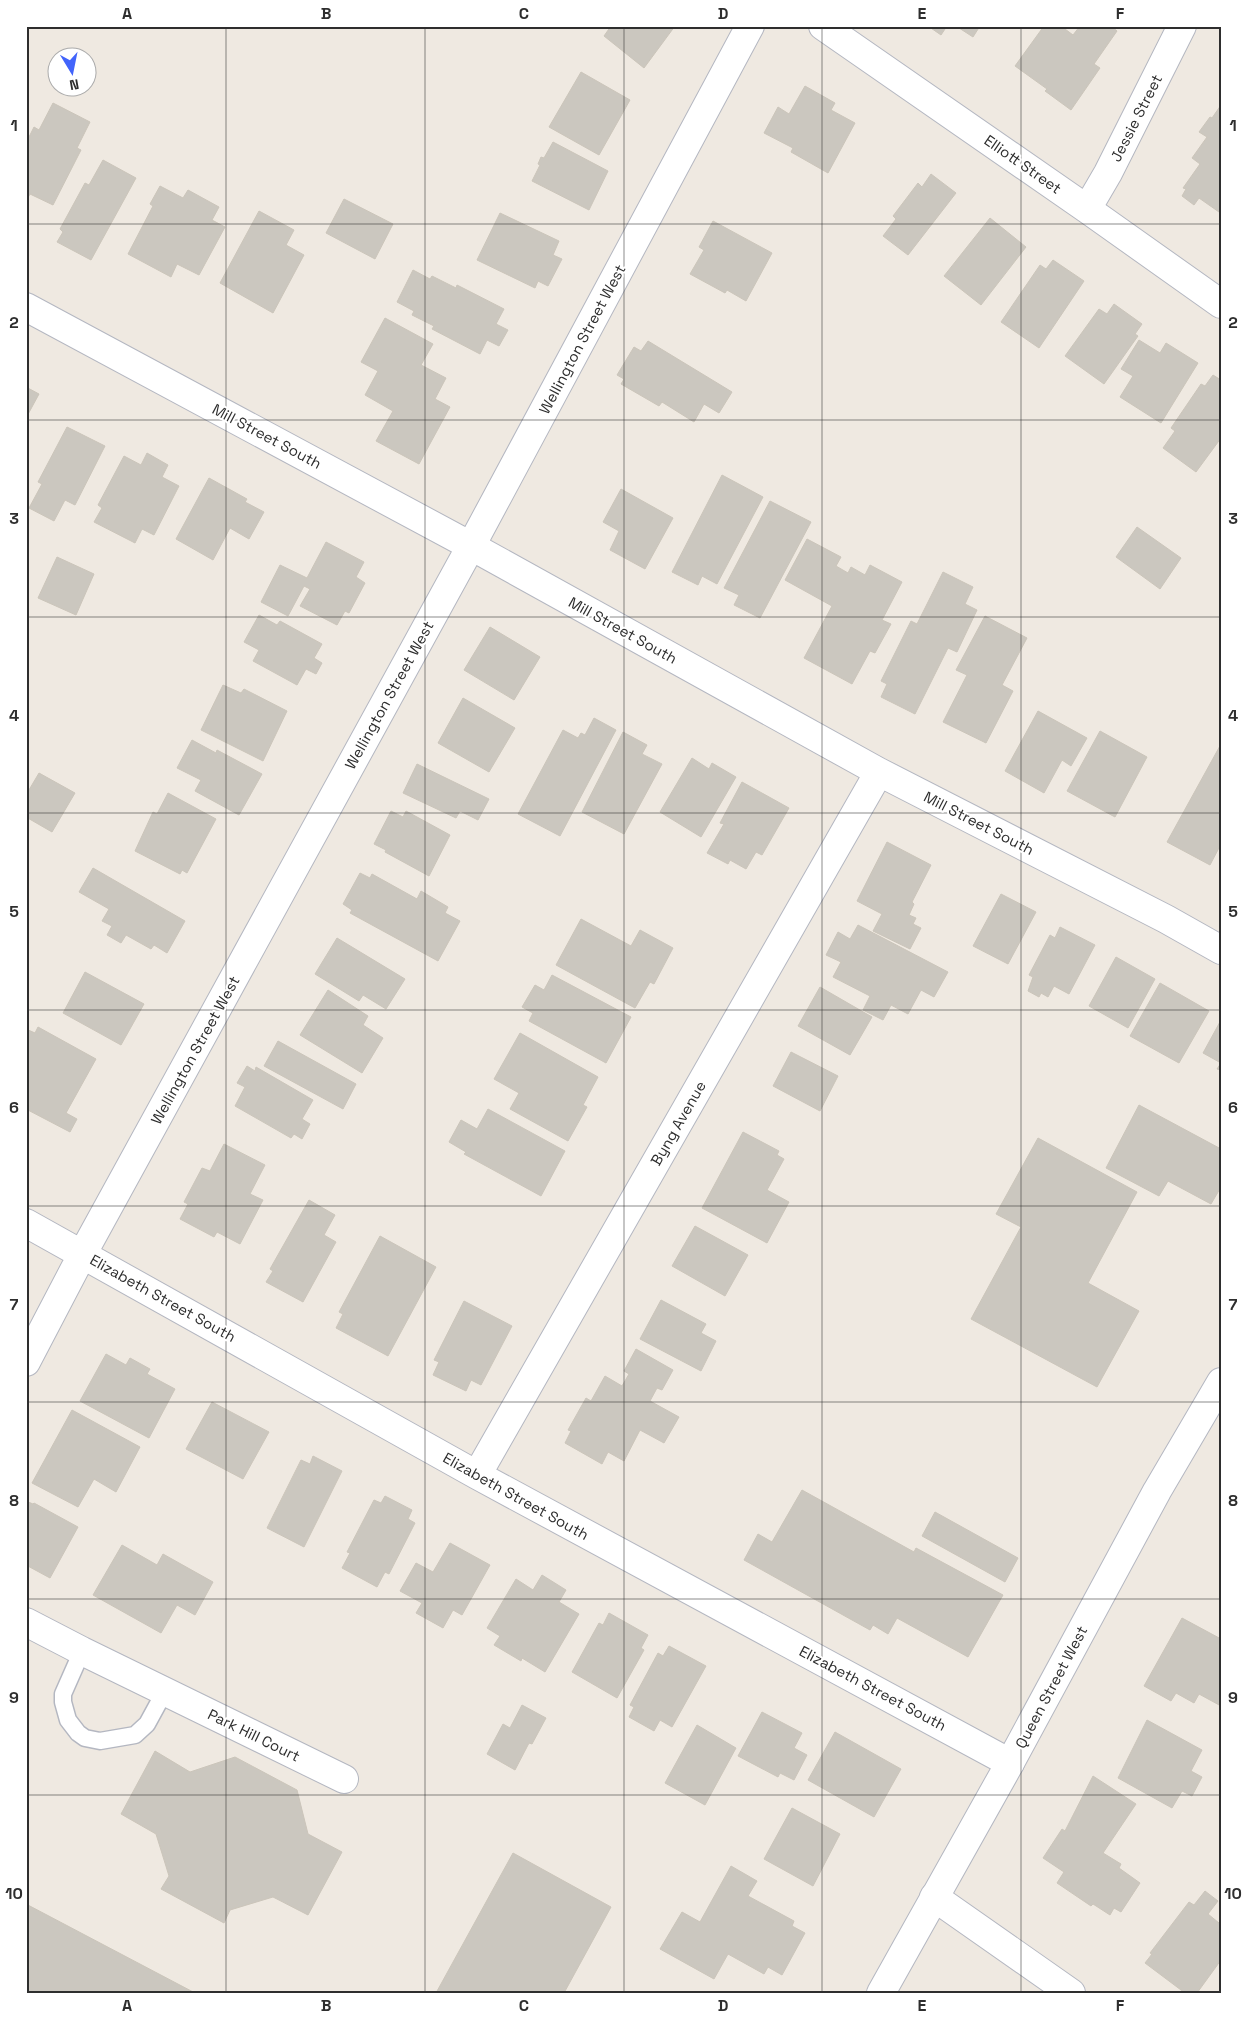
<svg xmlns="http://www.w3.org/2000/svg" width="1247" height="2019" font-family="'Space Grotesk',sans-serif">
<rect width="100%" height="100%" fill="#efe9e1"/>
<!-- building -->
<path fill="#cbc7bf" stroke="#cbc5ba" d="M 611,26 L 675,26 L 644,68 L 604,36 Z
M 928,26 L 947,26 L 941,35 Z
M 956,26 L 980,26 L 973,37 Z
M 1044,26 L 1061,26 L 1073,35 L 1080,26 L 1111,26 L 1117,31 L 1094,64 L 1100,68 L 1071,110 L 1045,91 L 1047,89 L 1015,66 Z
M 581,72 L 630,100 L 599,155 L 549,127 Z
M 805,86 L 835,103 L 831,110 L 855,123 L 828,173 L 791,152 L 793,148 L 764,133 L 778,107 L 789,114 Z
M 53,103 L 90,122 L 77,148 L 81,150 L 53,205 L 30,194 L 26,201 L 26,143 L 34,127 L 39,130 Z
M 1221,105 L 1221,210 L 1219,212 L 1199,198 L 1194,205 L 1182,196 L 1186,189 L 1183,188 L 1200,164 L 1192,158 L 1207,137 L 1199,132 L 1210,117 L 1212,118 Z
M 553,142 L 608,171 L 589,210 L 532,181 L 540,165 L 538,164 L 541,157 L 544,158 Z
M 103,160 L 136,178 L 91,260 L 57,242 L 63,232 L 60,229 L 85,183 L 89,185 Z
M 931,174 L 956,193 L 908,255 L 883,236 L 896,219 L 893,216 L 918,183 L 922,187 Z
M 160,186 L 183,198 L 188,190 L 219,207 L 212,220 L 225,227 L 199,275 L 177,264 L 171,277 L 128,254 L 153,206 L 150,204 Z
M 344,199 L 393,224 L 375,259 L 326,233 Z
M 259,211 L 294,230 L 286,245 L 304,255 L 273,313 L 220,283 Z
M 500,213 L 559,241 L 553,255 L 562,259 L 548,286 L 538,281 L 535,288 L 477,260 Z
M 990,218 L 1026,247 L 981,305 L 944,276 Z
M 713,221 L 772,253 L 746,301 L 727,290 L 725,293 L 690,274 L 704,250 L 699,247 Z
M 1053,260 L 1084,281 L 1039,348 L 1001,322 L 1040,265 L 1046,269 Z
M 413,270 L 430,279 L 432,276 L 456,288 L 457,285 L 504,309 L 496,324 L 508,330 L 499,346 L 487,340 L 480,354 L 432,329 L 434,326 L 412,315 L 414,311 L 397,302 Z
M 1114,304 L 1142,324 L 1135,334 L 1138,336 L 1104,384 L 1065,356 L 1099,309 L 1107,314 Z
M 385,318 L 433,344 L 421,365 L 446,378 L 435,399 L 450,407 L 419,464 L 376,441 L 393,411 L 365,395 L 378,371 L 361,362 Z
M 1139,340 L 1160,353 L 1166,343 L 1198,363 L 1161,423 L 1120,397 L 1133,376 L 1121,369 Z
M 648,341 L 732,392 L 719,413 L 704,404 L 694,422 L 662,402 L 659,406 L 621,384 L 624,379 L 617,375 L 634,347 L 641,351 Z
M 1213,375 L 1221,380 L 1221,438 L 1196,472 L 1163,448 L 1175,431 L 1171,428 L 1201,384 L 1205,386 Z
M 26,387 L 39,394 L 26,418 Z
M 67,427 L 105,446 L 75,505 L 65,500 L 54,521 L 29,508 L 42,484 L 38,482 Z
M 147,453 L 168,465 L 162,477 L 179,486 L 154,535 L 142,529 L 135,543 L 94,522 L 102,508 L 98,505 L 124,456 L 141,465 Z
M 722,475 L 763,497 L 717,584 L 702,576 L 698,585 L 672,572 Z
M 209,478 L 247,499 L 245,502 L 264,512 L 249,539 L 230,528 L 213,560 L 176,539 Z
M 621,489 L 673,518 L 645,569 L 610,550 L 619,531 L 603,522 Z
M 770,501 L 811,522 L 760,618 L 734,605 L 739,595 L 724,588 Z
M 1137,527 L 1181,558 L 1160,589 L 1116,557 Z
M 807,539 L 841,557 L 836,566 L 848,573 L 851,567 L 865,575 L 870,565 L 902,582 L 882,620 L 891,624 L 875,653 L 870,651 L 852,684 L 804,658 L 832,606 L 785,580 Z
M 326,542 L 364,562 L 356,577 L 365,583 L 349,613 L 345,611 L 337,625 L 300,606 L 310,589 L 304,586 L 288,616 L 261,602 L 280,565 L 307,578 Z
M 57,557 L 94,574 L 76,615 L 38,598 Z
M 943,572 L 973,587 L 965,604 L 977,610 L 957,652 L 948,648 L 915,714 L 881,697 L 887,684 L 881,681 L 911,621 L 917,624 Z
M 259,615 L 277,625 L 280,621 L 322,644 L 314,658 L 322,663 L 316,674 L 306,669 L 297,685 L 253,661 L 259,650 L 244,642 Z
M 985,616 L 1027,638 L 1002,685 L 1013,691 L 986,743 L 943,722 L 967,675 L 956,670 Z
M 490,627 L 540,657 L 514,700 L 464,670 Z
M 223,685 L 241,693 L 244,689 L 287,711 L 263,761 L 201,730 Z
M 463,698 L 515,728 L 489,772 L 438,743 Z
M 1038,711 L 1087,738 L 1071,766 L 1062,760 L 1044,793 L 1005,771 Z
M 594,718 L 616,730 L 560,836 L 518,814 L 563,730 L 578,738 L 581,733 L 585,735 Z
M 1100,731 L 1147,757 L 1115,817 L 1067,791 Z
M 623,732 L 647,745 L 642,754 L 662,764 L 624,834 L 582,812 Z
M 192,740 L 216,753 L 217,750 L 262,774 L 239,815 L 195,791 L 201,780 L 177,768 Z
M 1221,744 L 1221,844 L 1210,865 L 1167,842 Z
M 692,758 L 709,769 L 712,763 L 736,777 L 701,837 L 660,812 Z
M 417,764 L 489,799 L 478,820 L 460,811 L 456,818 L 403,793 Z
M 39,773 L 75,793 L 52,832 L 26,817 L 26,795 Z
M 742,782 L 789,808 L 762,855 L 756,852 L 746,869 L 730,860 L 728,864 L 707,853 L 724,824 L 720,823 Z
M 168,793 L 216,819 L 187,873 L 182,870 L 180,874 L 135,851 L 153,812 L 157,814 Z
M 391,811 L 403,817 L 406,811 L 450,835 L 429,876 L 385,852 L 386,850 L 374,844 Z
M 887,842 L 931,865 L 912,902 L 914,904 L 909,915 L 916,918 L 913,924 L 921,928 L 910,949 L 873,931 L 882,914 L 857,901 Z
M 93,868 L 185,921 L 167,953 L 154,945 L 151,949 L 126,935 L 121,943 L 107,935 L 112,926 L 102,921 L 109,909 L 79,892 Z
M 360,873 L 370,878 L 372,874 L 417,899 L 421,891 L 448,907 L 445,913 L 460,921 L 438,961 L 350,913 L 352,910 L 343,904 Z
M 1001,894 L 1036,912 L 1008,964 L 973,946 Z
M 581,919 L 631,946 L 640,930 L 673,948 L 654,984 L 650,982 L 635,1008 L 556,965 Z
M 858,925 L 948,972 L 934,997 L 921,990 L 908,1014 L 891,1005 L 883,1020 L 863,1010 L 870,996 L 833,977 L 841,962 L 826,955 L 838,932 L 850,939 Z
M 1060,927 L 1095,945 L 1069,994 L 1054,986 L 1048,997 L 1041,993 L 1039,997 L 1028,991 L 1033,977 L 1029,975 L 1050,935 L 1055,938 Z
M 337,938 L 405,979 L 386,1009 L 363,995 L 359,1001 L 315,974 Z
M 1116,957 L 1155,979 L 1128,1028 L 1089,1006 Z
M 85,972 L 144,1004 L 121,1045 L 63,1013 Z
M 552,975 L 631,1017 L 606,1063 L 529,1021 L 533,1013 L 522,1007 L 535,985 L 544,990 Z
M 1160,983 L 1209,1011 L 1179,1063 L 1130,1036 Z
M 820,987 L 872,1017 L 850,1055 L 798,1026 Z
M 328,990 L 368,1016 L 363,1025 L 383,1038 L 362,1073 L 300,1035 Z
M 1221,1020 L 1221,1070 L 1217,1069 L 1221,1063 L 1203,1053 Z
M 38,1027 L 96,1059 L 66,1113 L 77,1119 L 70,1132 L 26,1109 L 26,1048 L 28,1044 L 26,1043 L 26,1029 L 35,1033 Z
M 520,1033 L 598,1077 L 583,1105 L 587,1107 L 568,1141 L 510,1109 L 519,1093 L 494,1079 Z
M 278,1041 L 356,1084 L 343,1109 L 264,1066 Z
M 791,1052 L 838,1076 L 820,1111 L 773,1086 Z
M 247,1066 L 255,1071 L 256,1067 L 313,1100 L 302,1119 L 310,1124 L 302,1139 L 294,1134 L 291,1138 L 235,1106 L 245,1087 L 237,1083 Z
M 1139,1105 L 1221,1149 L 1221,1187 L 1211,1204 L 1168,1181 L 1159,1196 L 1106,1168 Z
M 488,1109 L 565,1151 L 541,1196 L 464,1154 L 466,1152 L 449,1142 L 461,1120 L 477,1129 Z
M 743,1132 L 779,1151 L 777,1155 L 784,1159 L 767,1190 L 789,1202 L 767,1243 L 702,1208 Z
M 1038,1138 L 1137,1192 L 1088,1283 L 1139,1311 L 1097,1387 L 971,1319 L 1021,1227 L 996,1214 Z
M 224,1144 L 265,1165 L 250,1194 L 263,1200 L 240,1244 L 217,1232 L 214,1237 L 180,1219 L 188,1204 L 184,1202 L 202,1168 L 210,1171 Z
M 309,1200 L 335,1215 L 324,1235 L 336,1242 L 303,1302 L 266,1282 L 273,1271 L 270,1269 Z
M 695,1226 L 748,1255 L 725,1296 L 672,1266 Z
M 380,1236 L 436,1267 L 388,1356 L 336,1328 L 343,1314 L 339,1312 Z
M 661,1300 L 706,1324 L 701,1333 L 716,1341 L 701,1371 L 640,1339 Z
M 464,1301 L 512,1326 L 481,1385 L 471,1380 L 466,1391 L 433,1375 L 439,1362 L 434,1360 Z
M 636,1349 L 673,1370 L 662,1390 L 657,1388 L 650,1401 L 679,1417 L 664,1443 L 640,1430 L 624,1461 L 608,1452 L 602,1464 L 565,1443 L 571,1431 L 568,1430 L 586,1398 L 591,1401 L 605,1376 L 622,1386 L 629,1374 L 624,1371 Z
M 106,1354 L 126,1365 L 130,1358 L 150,1369 L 147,1374 L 175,1389 L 149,1438 L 80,1401 Z
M 212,1402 L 269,1432 L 243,1479 L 186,1449 Z
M 72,1410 L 140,1447 L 116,1492 L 94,1479 L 78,1507 L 32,1483 Z
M 313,1456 L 342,1471 L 304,1547 L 267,1528 L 301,1460 L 310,1464 Z
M 802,1490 L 914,1552 L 916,1548 L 1003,1595 L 968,1657 L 897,1618 L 888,1634 L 873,1625 L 870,1630 L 744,1560 L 758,1534 L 772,1542 Z
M 385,1496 L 412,1510 L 408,1519 L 415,1523 L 389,1574 L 385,1572 L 377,1587 L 342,1568 L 350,1553 L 347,1552 L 374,1500 L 381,1503 Z
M 26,1501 L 33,1504 L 34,1503 L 78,1527 L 50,1578 L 26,1565 Z
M 935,1512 L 1018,1558 L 1005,1582 L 922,1536 Z
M 450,1543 L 490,1565 L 462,1615 L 453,1610 L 443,1628 L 416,1613 L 422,1603 L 400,1591 L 416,1563 L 433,1572 Z
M 122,1545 L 157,1565 L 163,1554 L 213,1582 L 195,1615 L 177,1605 L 161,1633 L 93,1595 Z
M 542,1575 L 566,1590 L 559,1602 L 579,1614 L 545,1672 L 522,1658 L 521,1661 L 494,1645 L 500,1636 L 487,1628 L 516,1579 L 533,1590 Z
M 609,1613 L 648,1635 L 641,1648 L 644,1650 L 617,1698 L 572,1672 L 599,1623 L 603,1625 Z
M 1182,1618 L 1221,1639 L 1221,1706 L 1199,1694 L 1194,1703 L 1176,1693 L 1171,1701 L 1144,1686 Z
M 669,1646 L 706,1666 L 672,1727 L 660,1720 L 654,1731 L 629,1717 L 634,1707 L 630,1705 L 658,1653 L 663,1656 Z
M 522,1705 L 546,1718 L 532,1744 L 529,1743 L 515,1770 L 487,1754 L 503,1724 L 510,1728 Z
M 762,1712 L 802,1733 L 794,1748 L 807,1755 L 794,1780 L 780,1773 L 778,1777 L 738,1756 Z
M 1147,1720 L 1202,1750 L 1191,1771 L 1202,1777 L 1192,1796 L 1182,1791 L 1172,1808 L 1118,1778 Z
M 697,1725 L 736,1748 L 705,1805 L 665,1783 Z
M 835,1732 L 901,1769 L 874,1817 L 808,1780 Z
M 155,1751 L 190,1772 L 235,1757 L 297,1790 L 308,1834 L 342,1852 L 308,1915 L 273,1897 L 230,1910 L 224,1923 L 161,1889 L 169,1876 L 156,1834 L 121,1814 Z
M 1093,1776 L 1136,1804 L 1103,1853 L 1121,1864 L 1119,1868 L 1140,1883 L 1121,1912 L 1114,1908 L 1110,1915 L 1093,1904 L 1091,1906 L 1057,1883 L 1064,1872 L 1043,1858 L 1062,1829 L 1065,1831 Z
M 792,1808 L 840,1834 L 813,1886 L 764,1859 Z
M 513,1853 L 611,1907 L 564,1993 L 436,1993 Z
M 731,1866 L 757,1881 L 748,1896 L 794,1921 L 792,1926 L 805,1933 L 782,1975 L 768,1967 L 764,1974 L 728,1954 L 714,1979 L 660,1949 L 682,1912 L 700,1922 Z
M 1205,1891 L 1218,1901 L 1208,1914 L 1219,1923 L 1221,1920 L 1221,1960 L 1197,1993 L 1185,1993 L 1145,1963 L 1152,1954 L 1150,1953 L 1189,1902 L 1194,1905 Z
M 26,1904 L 195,1993 L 26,1993 Z"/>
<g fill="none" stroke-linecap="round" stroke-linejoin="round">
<!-- lane casing -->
<g stroke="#b4b7c1" stroke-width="19">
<path id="lane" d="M 82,1651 L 63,1694 L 63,1702 L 68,1720 L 78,1733 L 85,1738 L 100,1741 L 135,1735 L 147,1724 L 165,1691"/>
</g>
<!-- street casing -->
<g stroke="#b4b7c1" stroke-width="30">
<path id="street" d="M 823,26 L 1087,209 L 1221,304
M 1087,209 L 1108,173 L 1182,26
M 26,307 L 471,546 L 879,772 L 1166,919 L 1221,950
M 26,1223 L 477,1475 L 1010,1763
M 26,1362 L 83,1253 L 471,546 L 750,26
M 477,1475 L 879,772
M 26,1622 L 82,1651 L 344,1779
M 934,1897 L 1071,1993"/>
</g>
<!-- secondary casing -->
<g stroke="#b4b7c1" stroke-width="30">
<path id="secondary" d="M 881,1993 L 1010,1763 L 1157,1491 L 1221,1382"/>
</g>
<!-- lane -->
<use href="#lane" stroke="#fff" stroke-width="16"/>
<!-- street -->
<use href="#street" stroke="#fff" stroke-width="28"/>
<!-- secondary -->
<use href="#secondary" stroke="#fff" stroke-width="28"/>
</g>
<!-- grid -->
<path fill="none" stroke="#2e2e2e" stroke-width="1" stroke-opacity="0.55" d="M 226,26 L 226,1993M 425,26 L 425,1993M 624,26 L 624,1993M 822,26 L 822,1993M 1021,26 L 1021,1993M 26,224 L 1221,224M 26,420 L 1221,420M 26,617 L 1221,617M 26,813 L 1221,813M 26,1010 L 1221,1010M 26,1206 L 1221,1206M 26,1402 L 1221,1402M 26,1599 L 1221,1599M 26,1795 L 1221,1795"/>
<g text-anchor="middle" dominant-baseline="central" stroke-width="4" stroke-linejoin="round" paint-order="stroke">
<!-- street labels -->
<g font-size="15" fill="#2e2e2e" stroke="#fff">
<text transform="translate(1136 118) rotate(-63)">Jessie Street</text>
<text transform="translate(1023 164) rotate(35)">Elliott Street</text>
<text transform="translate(582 339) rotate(-62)">Wellington Street West</text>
<text transform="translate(267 436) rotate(28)">Mill Street South</text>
<text transform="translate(623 630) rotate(29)">Mill Street South</text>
<text transform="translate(389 695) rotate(-61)">Wellington Street West</text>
<text transform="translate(979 823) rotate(27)">Mill Street South</text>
<text transform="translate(195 1050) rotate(-61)">Wellington Street West</text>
<text transform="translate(678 1123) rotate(-60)">Byng Avenue</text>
<text transform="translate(163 1298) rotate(29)">Elizabeth Street South</text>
<text transform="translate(516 1496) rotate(29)">Elizabeth Street South</text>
<text transform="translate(1051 1687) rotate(-62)">Queen Street West</text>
<text transform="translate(873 1688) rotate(28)">Elizabeth Street South</text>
<text transform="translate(254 1735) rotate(26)">Park Hill Court</text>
</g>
</g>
<!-- border -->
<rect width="1247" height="2019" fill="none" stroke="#ffffff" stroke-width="55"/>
<!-- north arrow -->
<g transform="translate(72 72) rotate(170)"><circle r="24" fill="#ffffff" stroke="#ababab"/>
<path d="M0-4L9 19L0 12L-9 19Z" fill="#4264fb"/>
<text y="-8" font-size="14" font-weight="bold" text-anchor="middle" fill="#2e2e2e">N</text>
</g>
<rect x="28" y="28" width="1192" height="1964" fill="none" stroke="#2e2e2e" stroke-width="2"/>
<g font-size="16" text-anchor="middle" font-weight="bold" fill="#2e2e2e">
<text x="127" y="19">A</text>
<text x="326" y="19">B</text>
<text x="524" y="19">C</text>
<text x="723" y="19">D</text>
<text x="922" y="19">E</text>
<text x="1120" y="19">F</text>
<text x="14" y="131">1</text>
<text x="1233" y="131">1</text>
<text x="14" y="328">2</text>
<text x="1233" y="328">2</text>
<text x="14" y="524">3</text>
<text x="1233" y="524">3</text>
<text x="14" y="721">4</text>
<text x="1233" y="721">4</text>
<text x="14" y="917">5</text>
<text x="1233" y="917">5</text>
<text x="14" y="1113">6</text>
<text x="1233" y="1113">6</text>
<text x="14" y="1310">7</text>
<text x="1233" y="1310">7</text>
<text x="14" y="1506">8</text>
<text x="1233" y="1506">8</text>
<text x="14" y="1703">9</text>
<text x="1233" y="1703">9</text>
<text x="14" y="1899">10</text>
<text x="1233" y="1899">10</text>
<text x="127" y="2011">A</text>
<text x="326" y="2011">B</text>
<text x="524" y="2011">C</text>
<text x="723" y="2011">D</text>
<text x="922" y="2011">E</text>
<text x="1120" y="2011">F</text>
</g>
</svg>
